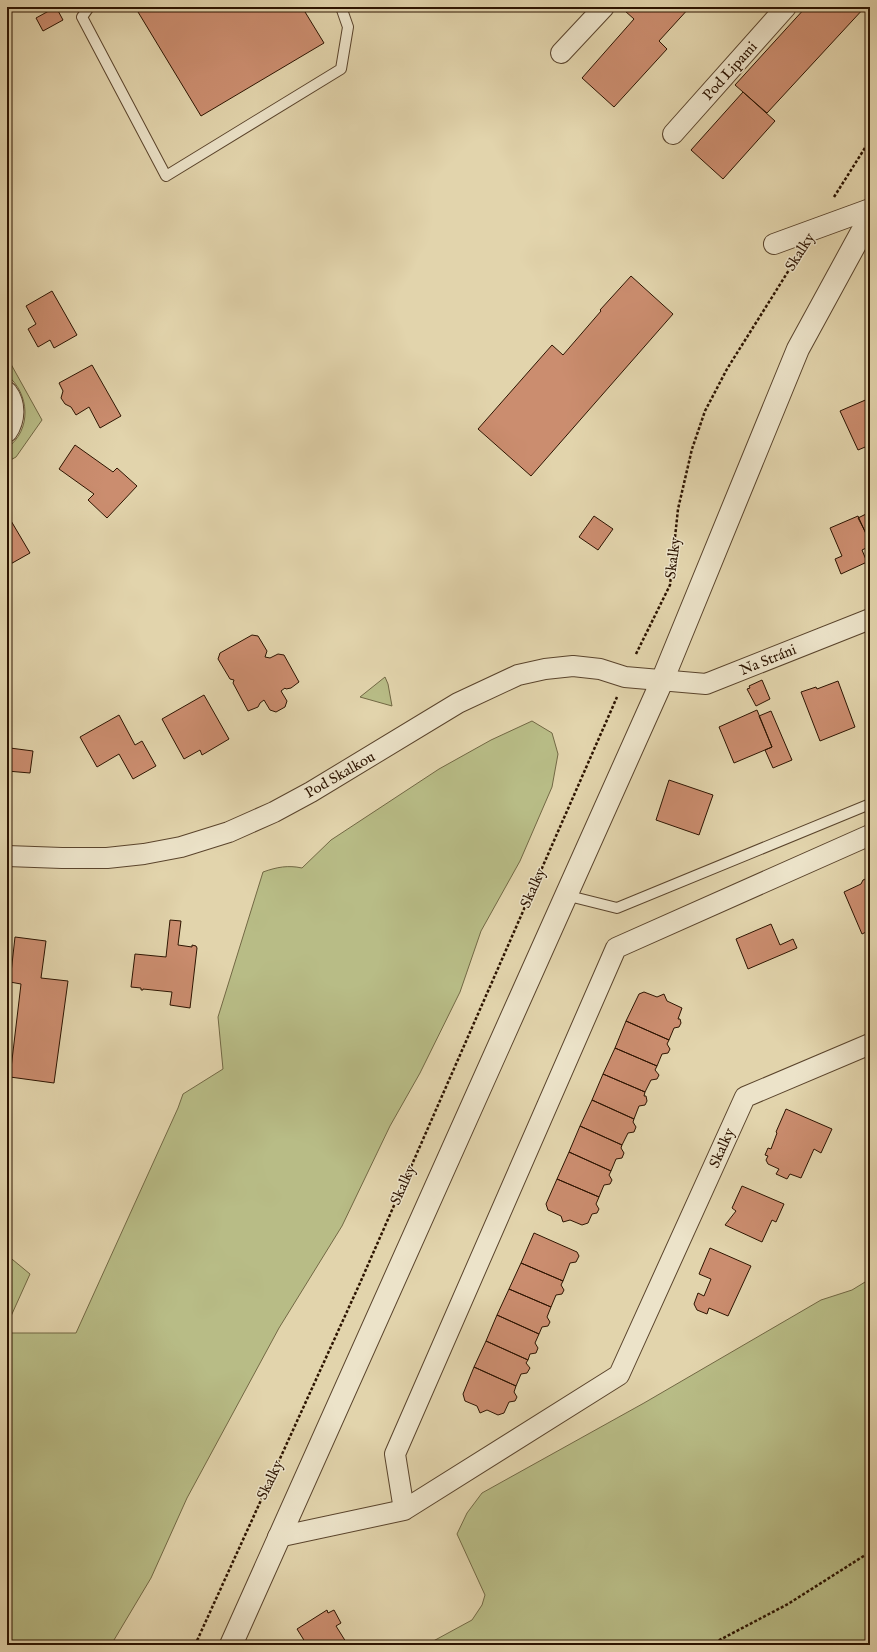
<svg xmlns="http://www.w3.org/2000/svg" width="877" height="1652" font-family="'IM FELL English',serif">
<rect width="100%" height="100%" fill="#e2d4ac"/>
<filter id="stains"><feTurbulence type="fractalNoise" baseFrequency=".005" numOctaves="4"/><feColorMatrix values="0 0 0 0 .2 0 0 0 0 .09 0 0 0 0 .02 0 0 0 .5 -.17"/></filter>
<radialGradient id="worn" r=".72"><stop offset=".6" stop-color="#630" stop-opacity="0"/><stop offset="1" stop-color="#630" stop-opacity=".3"/></radialGradient>
<!-- green -->
<path fill="#b8bc86" stroke="#726844" d="M 7,357 L 42,420 L 16,457 L 7,462 L 7,448 C 32,430 30,394 7,375 Z
M 385,677 L 388,684 L 392,706 L 360,697 Z
M 532,721 L 552,733 L 558,754 L 552,787 L 520,861 L 481,931 L 460,992 L 420,1073 L 390,1126 L 342,1226 L 279,1328 L 187,1498 L 151,1578 L 111,1645 L 7,1645 L 7,1333 L 76,1333 L 178,1108 L 183,1094 L 223,1069 L 218,1017 L 263,872 C 277,867 288,865 302,868 L 331,840 L 439,769 L 491,740 Z
M 7,1255 L 30,1274 L 7,1325 Z
M 870,1279 L 870,1645 L 426,1645 L 472,1620 L 482,1605 L 485,1595 L 457,1534 L 467,1513 L 482,1493 L 644,1403 L 821,1300 L 852,1290 Z"/>
<!-- building -->
<path fill="#cb8d6f" stroke="#2d1401" d="M 56,7 L 63,20 L 43,31 L 36,18 Z
M 135,7 L 302,7 L 324,43 L 201,116 Z
M 629,7 L 690,7 L 659,41 L 667,49 L 614,107 L 582,78 L 634,19 L 625,11 Z
M 806,7 L 865,7 L 767,113 L 735,85 Z
M 743,92 L 775,121 L 723,179 L 691,150 Z
M 631,276 L 673,314 L 531,476 L 478,429 L 552,345 L 563,355 L 601,311 L 600,310 Z
M 52,291 L 77,335 L 54,348 L 50,340 L 38,347 L 28,329 L 36,324 L 26,306 Z
M 92,365 L 121,416 L 100,428 L 89,407 L 76,415 L 71,407 L 65,404 L 61,398 L 63,391 L 59,383 Z
M 870,398 L 870,445 L 858,450 L 840,411 Z
M 75,445 L 113,472 L 117,468 L 137,486 L 107,518 L 88,500 L 94,494 L 59,469 Z
M 870,512 L 870,531 L 866,533 L 858,518 Z
M 7,514 L 30,553 L 7,566 Z
M 594,516 L 613,529 L 598,550 L 579,537 Z
M 858,516 L 870,543 L 870,546 L 862,550 L 867,562 L 841,574 L 835,559 L 842,556 L 830,528 Z
M 252,635 L 258,636 L 267,651 L 265,657 L 270,658 L 278,654 L 284,655 L 299,682 L 291,688 L 286,689 L 285,688 L 281,691 L 287,701 L 285,707 L 276,712 L 270,710 L 264,700 L 260,703 L 258,707 L 248,711 L 233,683 L 234,680 L 230,679 L 218,659 L 220,653 Z
M 762,680 L 770,699 L 756,706 L 747,689 L 750,688 L 749,686 Z
M 838,681 L 855,727 L 820,741 L 801,692 L 816,687 L 817,689 Z
M 204,695 L 229,739 L 202,755 L 200,750 L 184,759 L 162,719 Z
M 757,710 L 772,747 L 734,763 L 719,727 Z
M 771,711 L 792,760 L 773,768 L 765,750 L 772,747 L 759,716 Z
M 119,715 L 135,745 L 142,741 L 156,766 L 133,779 L 119,754 L 97,767 L 80,737 Z
M 10,748 L 33,751 L 30,773 L 7,771 L 7,754 L 10,754 Z
M 669,780 L 713,795 L 699,835 L 656,820 Z
M 870,877 L 870,935 L 866,932 L 862,934 L 844,892 L 861,884 L 863,880 Z
M 170,920 L 181,921 L 178,945 L 192,947 L 192,945 L 196,946 L 197,948 L 190,1008 L 170,1005 L 172,992 L 143,989 L 143,990 L 141,990 L 141,988 L 131,987 L 135,954 L 166,957 Z
M 771,924 L 780,945 L 793,939 L 797,948 L 748,969 L 736,939 Z
M 15,937 L 46,941 L 41,978 L 68,981 L 54,1083 L 10,1077 L 21,984 L 10,982 Z
M 644,992 L 657,997 L 664,994 L 667,1001 L 682,1008 L 678,1019 L 680,1019 L 681,1023 L 679,1027 L 674,1028 L 669,1040 L 626,1021 L 639,994 Z
M 626,1021 L 669,1040 L 667,1044 L 670,1049 L 668,1053 L 662,1054 L 657,1066 L 615,1048 Z
M 615,1048 L 657,1066 L 655,1070 L 659,1075 L 657,1079 L 651,1080 L 645,1092 L 603,1074 Z
M 603,1074 L 645,1092 L 644,1096 L 646,1096 L 647,1101 L 645,1105 L 639,1106 L 634,1119 L 592,1100 Z
M 592,1100 L 634,1119 L 633,1122 L 636,1127 L 634,1132 L 628,1133 L 622,1145 L 580,1126 Z
M 786,1109 L 832,1129 L 821,1153 L 814,1149 L 801,1178 L 790,1174 L 787,1179 L 776,1174 L 779,1169 L 768,1164 L 766,1160 L 768,1156 L 765,1155 L 768,1148 L 771,1149 L 777,1133 L 776,1132 Z
M 580,1126 L 622,1145 L 621,1148 L 624,1153 L 622,1158 L 616,1159 L 611,1171 L 569,1152 Z
M 569,1152 L 611,1171 L 609,1175 L 612,1180 L 610,1184 L 604,1185 L 599,1197 L 557,1179 Z
M 557,1179 L 599,1197 L 596,1204 L 599,1209 L 597,1213 L 592,1214 L 588,1223 L 582,1225 L 570,1220 L 563,1222 L 561,1216 L 548,1210 L 546,1204 Z
M 742,1186 L 784,1204 L 776,1222 L 772,1220 L 762,1242 L 725,1225 L 736,1211 L 732,1208 Z
M 534,1233 L 577,1252 L 579,1256 L 576,1262 L 570,1263 L 563,1281 L 521,1263 Z
M 710,1248 L 751,1266 L 728,1316 L 709,1308 L 707,1314 L 697,1310 L 694,1304 L 698,1293 L 704,1296 L 711,1279 L 699,1274 Z
M 521,1263 L 563,1281 L 561,1285 L 564,1290 L 562,1294 L 556,1295 L 551,1307 L 509,1289 Z
M 509,1289 L 551,1307 L 547,1317 L 550,1322 L 548,1326 L 542,1327 L 539,1334 L 497,1315 Z
M 497,1315 L 539,1334 L 535,1343 L 538,1348 L 536,1353 L 530,1354 L 528,1360 L 486,1341 Z
M 486,1341 L 528,1360 L 526,1363 L 530,1368 L 527,1373 L 521,1374 L 516,1386 L 474,1367 Z
M 474,1367 L 516,1386 L 514,1392 L 517,1397 L 515,1401 L 509,1402 L 504,1413 L 498,1415 L 487,1410 L 480,1413 L 477,1406 L 465,1401 L 463,1394 Z
M 327,1610 L 328,1613 L 334,1610 L 341,1623 L 336,1626 L 346,1642 L 340,1645 L 307,1645 L 297,1629 Z"/>
<g fill="none" stroke-linecap="round" stroke-linejoin="round">
<!-- service casing -->
<g stroke="#5a442c" stroke-width="12">
<path id="service" d="M 89,7 L 82,17 L 166,176 L 341,69 L 348,27 L 341,7
M 565,895 L 617,908 L 870,804"/>
</g>
<!-- minor casing -->
<g stroke="#5a442c" stroke-width="22">
<path id="minor" d="M 561,53 L 604,7
M 673,134 L 786,7
M 774,244 L 870,209
M 7,392 C 16,404 15,420 7,432
M 7,856 L 62,858 L 107,858 L 144,854 L 181,847 L 229,832 L 274,812 L 311,792 L 458,703 L 518,675 L 545,669 L 573,666 L 600,669 L 625,677 L 706,684 L 870,619
M 404,1510 L 395,1454 L 616,948 L 870,835
M 278,1537 L 404,1510 L 619,1375 L 745,1097 L 870,1044"/>
</g>
<!-- tertiary casing -->
<g stroke="#5a442c" stroke-width="24">
<path id="tertiary" d="M 231,1645 L 662,681 L 798,349 L 870,217"/>
</g>
<!-- path -->
<path stroke="#2d1401" stroke-width="2.5" stroke-dasharray="3 2" stroke-linecap="butt" d="M 834,197 L 870,140
M 636,654 L 670,585 L 678,509 L 692,449 L 705,411 L 727,369 L 794,262
M 195,1645 L 360,1283 L 617,697
M 710,1645 L 788,1604 L 870,1552"/>
<!-- service -->
<use href="#service" stroke="#ece3c9" stroke-width="10"/>
<!-- minor -->
<use href="#minor" stroke="#ece3c9" stroke-width="20"/>
<!-- tertiary -->
<use href="#tertiary" stroke="#ece3c9" stroke-width="22"/>
</g>
<g text-anchor="middle" dominant-baseline="central" stroke-width="3" stroke-linejoin="round" paint-order="stroke">
<!-- street labels -->
<g font-size="15" fill="#2d1401" stroke="#ece3c9">
<text transform="translate(730 71) rotate(-48)">Pod Lipami</text>
<text transform="translate(800 252) rotate(-58)">Skalky</text>
<text transform="translate(673 558) rotate(-83)">Skalky</text>
<text transform="translate(768 660) rotate(-22)">Na Stráni</text>
<text transform="translate(340 775) rotate(-30)">Pod Skalkou</text>
<text transform="translate(533 888) rotate(-66)">Skalky</text>
<text transform="translate(722 1148) rotate(-66)">Skalky</text>
<text transform="translate(403 1185) rotate(-66)">Skalky</text>
<text transform="translate(270 1480) rotate(-65)">Skalky</text>
</g>
</g>
<!-- margin -->
<rect width="877" height="1652" fill="none" stroke="#e2d4ac" stroke-width="24"/>
<rect x="8" y="8" width="861" height="1636" fill="none" stroke="#2d1401" stroke-width="2"/>
<rect x="12" y="12" width="853" height="1628" fill="none" stroke="#2d1401"/>
<rect width="100%" height="100%" filter="url(#stains)"/>
<rect width="100%" height="100%" fill="url(#worn)"/>
</svg>
